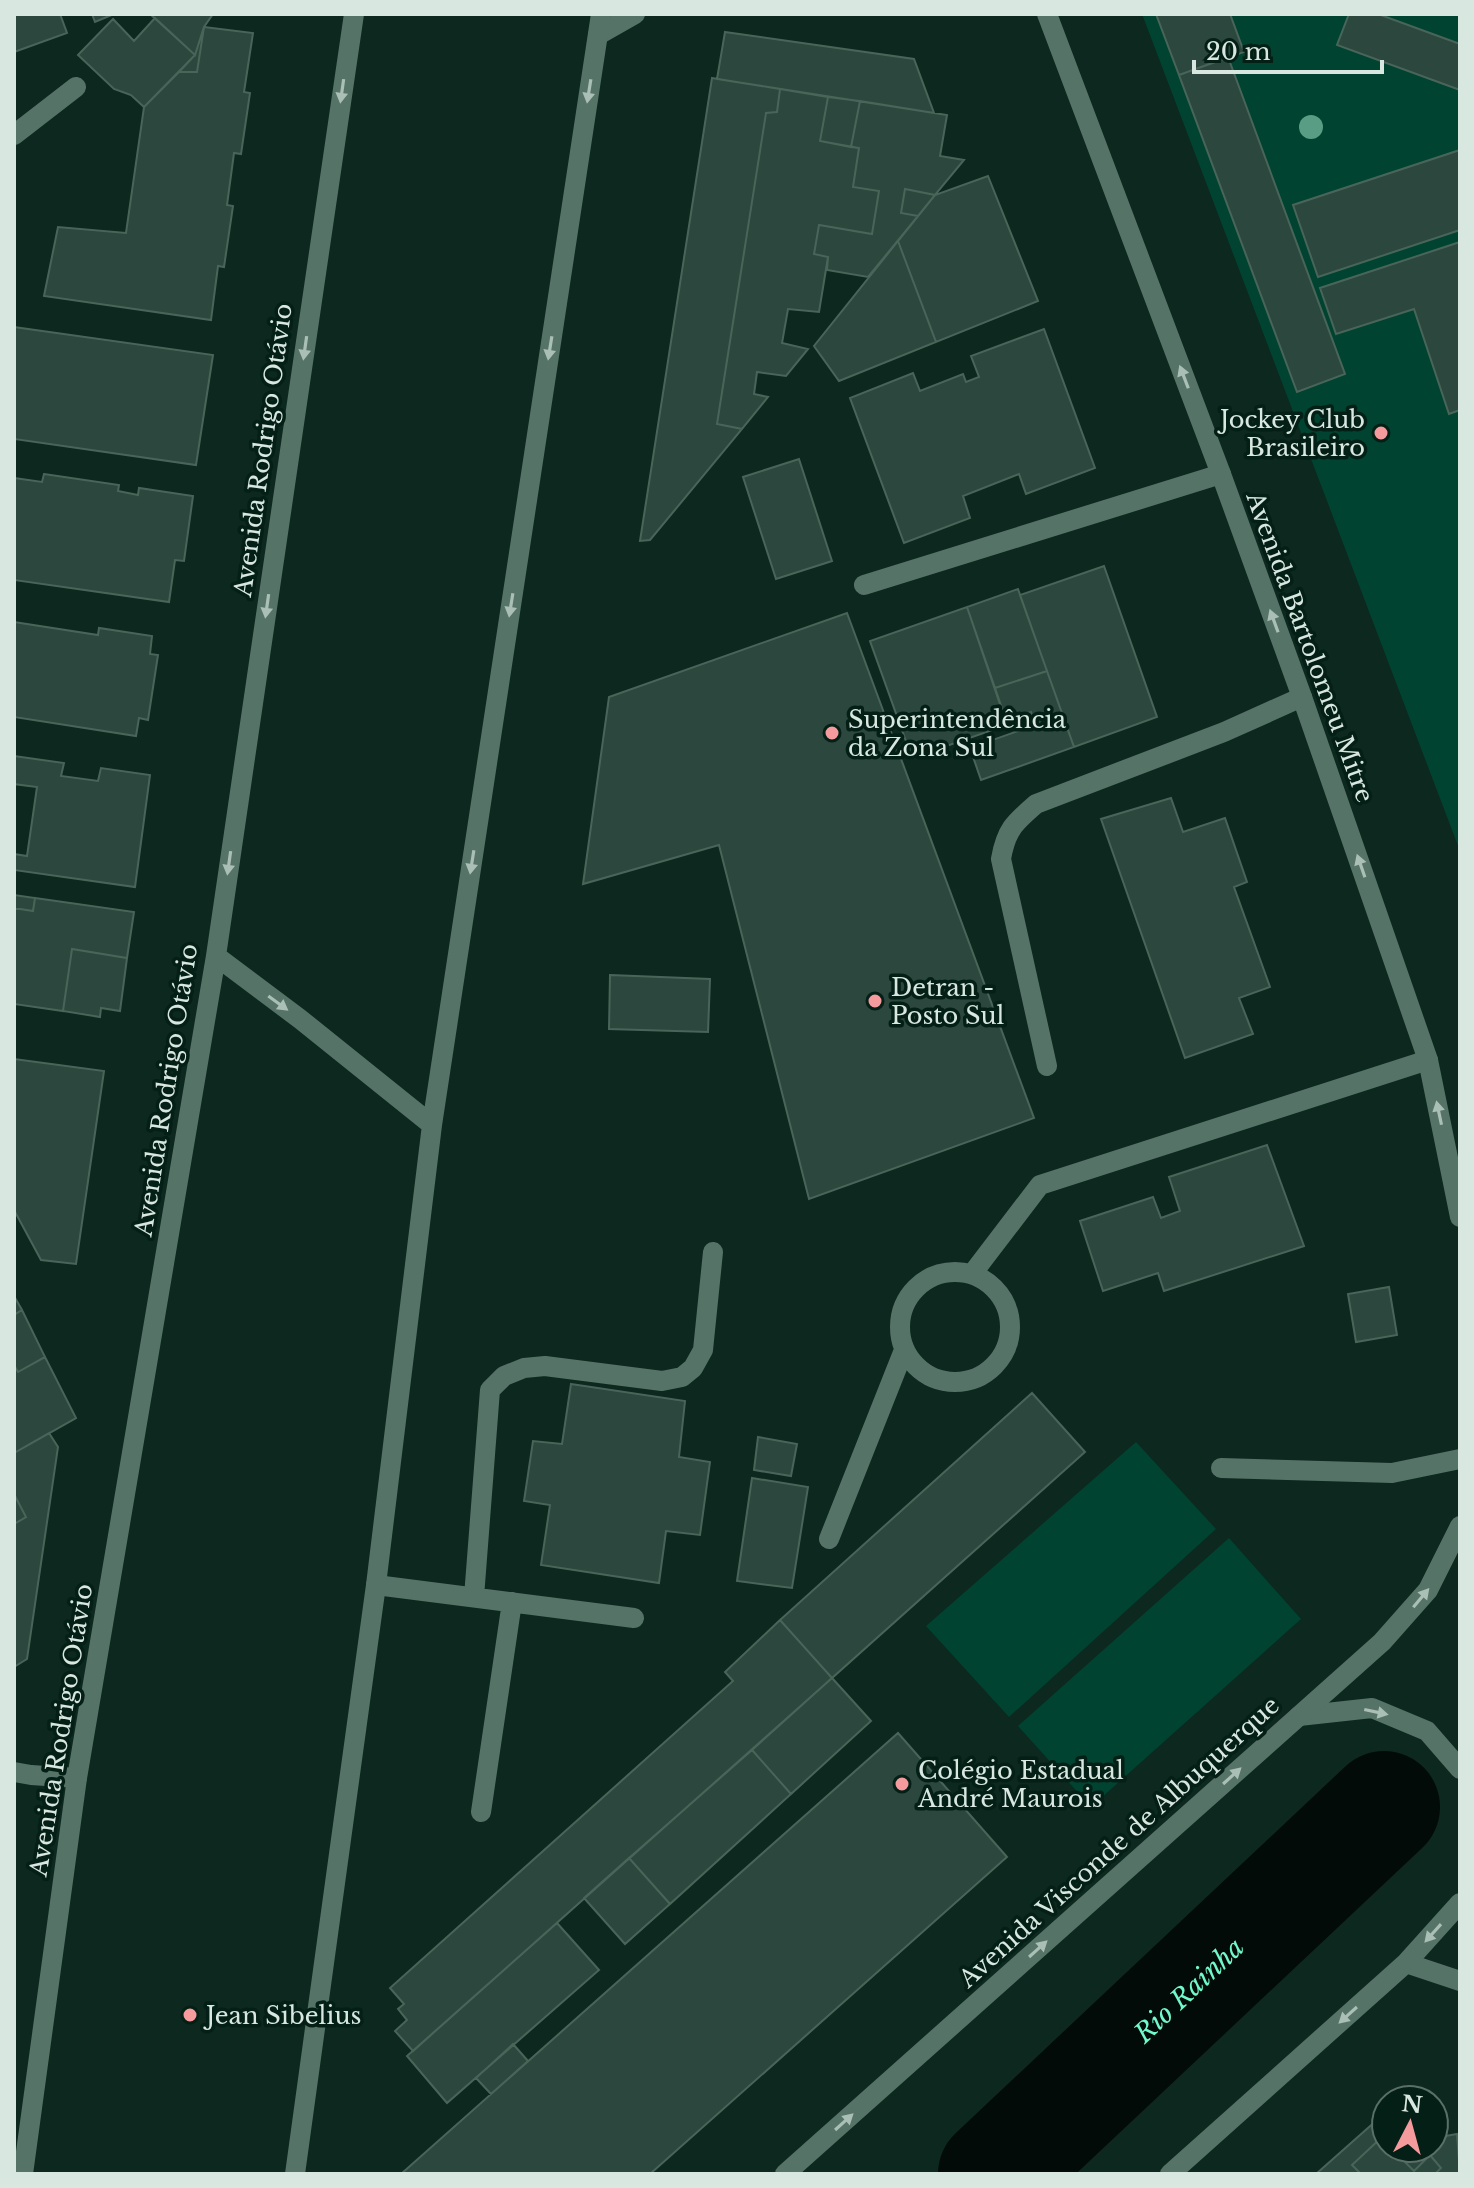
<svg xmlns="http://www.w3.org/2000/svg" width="1474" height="2188" font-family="'Libre Baskerville',serif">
<rect width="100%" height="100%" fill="#0d281f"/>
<!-- green -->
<path fill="#004331" d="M 1142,14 L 1460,14 L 1460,851 Z
M 1136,1442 L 1216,1529 L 1009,1717 L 926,1626 Z
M 1229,1538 L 1301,1619 L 1091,1807 L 1018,1726 Z"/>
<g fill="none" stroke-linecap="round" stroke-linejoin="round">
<!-- river -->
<path stroke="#020b07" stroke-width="112" id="s1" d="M 994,2174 L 1384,1807"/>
</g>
<!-- building -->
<path fill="#2c473d" stroke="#49655a" stroke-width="2" d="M 14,14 L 60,14 L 67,33 L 14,52 Z
M 92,14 L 114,14 L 95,22 Z
M 150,14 L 213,14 L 204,27 L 195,55 Z
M 1156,14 L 1230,14 L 1244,52 L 1179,75 Z
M 1349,14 L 1378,14 L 1460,44 L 1460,90 L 1337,45 Z
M 155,18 L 195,55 L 144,107 L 131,95 L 114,89 L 78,55 L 113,19 L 134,41 Z
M 204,27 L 253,33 L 244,92 L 250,93 L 241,154 L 234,153 L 227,205 L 233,206 L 224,267 L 218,266 L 211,320 L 44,296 L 58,227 L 126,233 L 144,107 L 179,72 L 197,72 Z
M 204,27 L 197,72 L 179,72 L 195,55 Z
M 725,32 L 914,59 L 934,113 L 717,79 Z
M 1228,57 L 1345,374 L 1297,392 L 1179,75 Z
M 712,78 L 780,89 L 777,112 L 766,113 L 717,424 L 742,429 L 650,540 L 640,541 Z
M 780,89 L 828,97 L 820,141 L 859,148 L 853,187 L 879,191 L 872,234 L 819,225 L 814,254 L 828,257 L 819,312 L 788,309 L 782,343 L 808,349 L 786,376 L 757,372 L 754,394 L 768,397 L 742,429 L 717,424 L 766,113 L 777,112 Z
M 828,97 L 860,101 L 851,147 L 820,141 Z
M 860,101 L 947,115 L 940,156 L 964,160 L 935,195 L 905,189 L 901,213 L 918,216 L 868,277 L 827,270 L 828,257 L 814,254 L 819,225 L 872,234 L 879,191 L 853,187 L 859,148 L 851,147 Z
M 1460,150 L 1460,230 L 1318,277 L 1293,205 Z
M 988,176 L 1038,301 L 936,342 L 898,241 L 935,195 Z
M 905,189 L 935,195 L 918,216 L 901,213 Z
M 898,241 L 936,342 L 839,381 L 814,346 Z
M 1460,242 L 1460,410 L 1449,414 L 1414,309 L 1336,334 L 1320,288 Z
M 14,327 L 213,355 L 196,465 L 14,439 Z
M 1044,329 L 1095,468 L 1026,494 L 1019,474 L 963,496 L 970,518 L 904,543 L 850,398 L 913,373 L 920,391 L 963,374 L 966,382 L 979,377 L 971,356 Z
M 799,459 L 832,561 L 776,579 L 743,477 Z
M 44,474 L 119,485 L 118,491 L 138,495 L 139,488 L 193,496 L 184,561 L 175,560 L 169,602 L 14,580 L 14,478 L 42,482 Z
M 1104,566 L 1157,717 L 1074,747 L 1020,595 Z
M 1018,589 L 1047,671 L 995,688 L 967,607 Z
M 967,607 L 1007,725 L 912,758 L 870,641 Z
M 847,613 L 1034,1118 L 809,1199 L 719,845 L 583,884 L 609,697 Z
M 14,622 L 98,635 L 99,628 L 152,636 L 150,654 L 158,655 L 148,720 L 139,718 L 136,736 L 14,717 Z
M 1047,671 L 1074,747 L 981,780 L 970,748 L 1035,725 L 1031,712 L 1006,720 L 995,688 Z
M 14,756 L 64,763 L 61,776 L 98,781 L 101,768 L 150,775 L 135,887 L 14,870 L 14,854 L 27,856 L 37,787 L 14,784 Z
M 1171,798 L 1183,832 L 1225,818 L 1247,882 L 1234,887 L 1270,987 L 1239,998 L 1253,1034 L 1185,1058 L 1101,819 Z
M 14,895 L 35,898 L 33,911 L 14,908 Z
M 35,898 L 134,912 L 127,958 L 72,949 L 63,1011 L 14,1004 L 14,908 L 33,911 Z
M 72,949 L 127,958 L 120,1011 L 101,1008 L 100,1017 L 63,1011 Z
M 610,975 L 710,979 L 708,1032 L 609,1029 Z
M 14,1059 L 104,1071 L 76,1264 L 41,1260 L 14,1210 Z
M 1267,1145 L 1304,1246 L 1164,1291 L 1158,1273 L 1103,1291 L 1080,1221 L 1153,1197 L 1161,1218 L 1180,1211 L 1169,1177 Z
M 1389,1287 L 1397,1335 L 1356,1342 L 1348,1294 Z
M 14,1296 L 22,1310 L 14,1315 Z
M 22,1310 L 45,1357 L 18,1372 L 14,1365 L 14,1315 Z
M 45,1357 L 76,1418 L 14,1453 L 14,1365 L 18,1372 Z
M 571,1384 L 685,1401 L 679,1457 L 710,1462 L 700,1535 L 666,1531 L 659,1583 L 541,1565 L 550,1505 L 524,1501 L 533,1441 L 562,1444 Z
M 1032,1393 L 1085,1452 L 832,1678 L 780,1620 Z
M 49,1433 L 58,1447 L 27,1659 L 14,1667 L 14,1524 L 26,1517 L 14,1494 L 14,1453 Z
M 758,1437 L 797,1444 L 791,1476 L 754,1470 Z
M 752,1478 L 808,1487 L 792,1588 L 737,1581 Z
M 14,1494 L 26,1517 L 14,1524 Z
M 780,1620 L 832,1678 L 413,2051 L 395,2031 L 407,2020 L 398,2009 L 404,2004 L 390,1988 L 733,1681 L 725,1672 Z
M 832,1678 L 871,1721 L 791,1794 L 752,1750 Z
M 898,1733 L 1007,1857 L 650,2174 L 401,2174 Z
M 752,1750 L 791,1794 L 670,1904 L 629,1858 Z
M 629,1858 L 670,1904 L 625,1944 L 584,1898 Z
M 557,1923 L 599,1970 L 447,2103 L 407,2056 Z
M 513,2044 L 528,2061 L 491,2094 L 476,2078 Z
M 1386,2112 L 1386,2143 L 1381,2138 L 1352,2165 L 1361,2174 L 1316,2174 Z
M 1457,2134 L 1460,2174 L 1435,2174 L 1441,2168 L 1430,2155 L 1414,2171 L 1391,2148 L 1434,2148 L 1434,2138 Z
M 1381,2138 L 1386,2143 L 1386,2148 L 1391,2148 L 1414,2171 L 1430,2155 L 1441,2168 L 1435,2174 L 1361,2174 L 1352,2165 Z"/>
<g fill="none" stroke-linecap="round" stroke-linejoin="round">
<!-- service -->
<path stroke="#567367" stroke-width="20" d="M 598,35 L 635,14
M 14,135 L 76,87
M 864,585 L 1221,474
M 1047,1066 L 1001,859 C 1006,830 1014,823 1036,804 L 1224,732 L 1302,697
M900 1327a55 55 0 1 1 110 0a55 55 0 1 1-110 0Z
M 972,1274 L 1040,1185 L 1428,1060
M 1221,1468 L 1392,1473 L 1460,1459
M 829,1539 L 904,1350
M 376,1585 L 634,1618
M 474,1597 L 490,1390 L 504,1376 L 524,1368 L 545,1366 L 662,1381 L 682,1377 L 693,1368 L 703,1350 L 713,1252
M 481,1812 L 512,1602"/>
<!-- minor -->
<path stroke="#567367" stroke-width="20" d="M 1299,1716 L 1372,1708 L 1427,1731 L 1460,1769
M 14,1772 L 31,1775 L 77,1778
M 1406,1963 L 1460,1981
M 1170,2174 L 1406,1963 L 1460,1903"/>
<!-- secondary -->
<path stroke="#567367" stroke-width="20" d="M 1047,14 L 1221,474 L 1302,697 L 1428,1060 L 1460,1217
M 216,956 L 300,1019 L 432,1125
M 23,2174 L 77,1778 L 216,956 L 354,14
M 295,2174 L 376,1585 L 432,1125 L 601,14
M 785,2174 L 1382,1642 L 1428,1590 L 1460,1526"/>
</g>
<!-- trees -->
<circle fill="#589d84" cx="1311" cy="127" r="12"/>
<!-- one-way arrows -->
<defs><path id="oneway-solid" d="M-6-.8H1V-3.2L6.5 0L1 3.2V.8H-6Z" transform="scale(2)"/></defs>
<g fill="#aabfb6">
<use href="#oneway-solid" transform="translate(342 91) rotate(98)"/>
<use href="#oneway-solid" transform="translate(589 91) rotate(99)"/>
<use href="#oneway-solid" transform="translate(305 348) rotate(98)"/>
<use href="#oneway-solid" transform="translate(550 348) rotate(99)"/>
<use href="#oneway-solid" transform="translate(1184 377) rotate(-111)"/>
<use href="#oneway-solid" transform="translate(511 605) rotate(99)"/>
<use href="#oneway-solid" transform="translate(267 606) rotate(98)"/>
<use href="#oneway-solid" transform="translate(1274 621) rotate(-110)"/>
<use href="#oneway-solid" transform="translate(472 862) rotate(99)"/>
<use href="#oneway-solid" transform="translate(229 863) rotate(98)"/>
<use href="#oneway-solid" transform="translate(1361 866) rotate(-109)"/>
<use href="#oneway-solid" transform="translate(278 1003) rotate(36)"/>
<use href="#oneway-solid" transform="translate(1439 1113) rotate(-102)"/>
<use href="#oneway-solid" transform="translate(1421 1598) rotate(-50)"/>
<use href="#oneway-solid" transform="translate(1376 1712) rotate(12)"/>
<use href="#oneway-solid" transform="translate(1232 1776) rotate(-42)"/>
<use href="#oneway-solid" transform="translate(1433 1933) rotate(132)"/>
<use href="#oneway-solid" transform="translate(1038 1949) rotate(-42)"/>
<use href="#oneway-solid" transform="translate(1348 2015) rotate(138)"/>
<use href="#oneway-solid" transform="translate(844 2122) rotate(-42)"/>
</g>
<!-- markers -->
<g fill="#f59b9d" stroke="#041f16" stroke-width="3">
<circle cx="1381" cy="433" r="8"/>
<circle cx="832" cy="733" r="8"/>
<circle cx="875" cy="1001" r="8"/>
<circle cx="902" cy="1784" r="8"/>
<circle cx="190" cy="2015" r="8"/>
</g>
<g text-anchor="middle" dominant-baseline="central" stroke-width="7" stroke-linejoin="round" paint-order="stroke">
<!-- poi labels -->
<g font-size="24" fill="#d8e8e1" stroke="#041f16" text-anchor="start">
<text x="1365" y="419" text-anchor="end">Jockey Club<tspan x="1365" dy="28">Brasileiro</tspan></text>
<text x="848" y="719">Superintendência<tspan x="848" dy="28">da Zona Sul</tspan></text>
<text x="891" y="987">Detran -<tspan x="891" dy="28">Posto Sul</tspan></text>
<text x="918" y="1770">Colégio Estadual<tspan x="918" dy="28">André Maurois</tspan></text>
<text x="206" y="2015">Jean Sibelius</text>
</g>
<!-- street labels -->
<g font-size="24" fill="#d8e8e1" stroke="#041f16">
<text transform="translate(263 450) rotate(-82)">Avenida Rodrigo Otávio</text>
<text transform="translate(1310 647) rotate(70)">Avenida Bartolomeu Mitre</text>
<text transform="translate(166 1090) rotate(-81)">Avenida Rodrigo Otávio</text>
<text transform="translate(61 1730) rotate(-81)">Avenida Rodrigo Otávio</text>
<text transform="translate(1119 1842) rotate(-42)">Avenida Visconde de Albuquerque</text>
</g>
<!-- water labels -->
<g font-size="26" font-style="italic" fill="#70f9cb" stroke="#041f16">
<text stroke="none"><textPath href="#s1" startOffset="268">Rio Rainha</textPath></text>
</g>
</g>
<!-- border -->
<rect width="1474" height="2188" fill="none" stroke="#d8e8e1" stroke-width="32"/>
<!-- north arrow -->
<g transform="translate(1410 2124) rotate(6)"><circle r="38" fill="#041f16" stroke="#596f67" stroke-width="2"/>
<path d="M0-6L14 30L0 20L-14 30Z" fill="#f59b9d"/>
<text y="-12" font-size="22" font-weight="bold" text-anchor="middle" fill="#d8e8e1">N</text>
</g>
<!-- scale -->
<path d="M1194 60v12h188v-12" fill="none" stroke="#d8e8e1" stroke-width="4"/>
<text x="1206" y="60" font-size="24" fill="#d8e8e1" stroke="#041f16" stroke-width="6" paint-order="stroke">20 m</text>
</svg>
